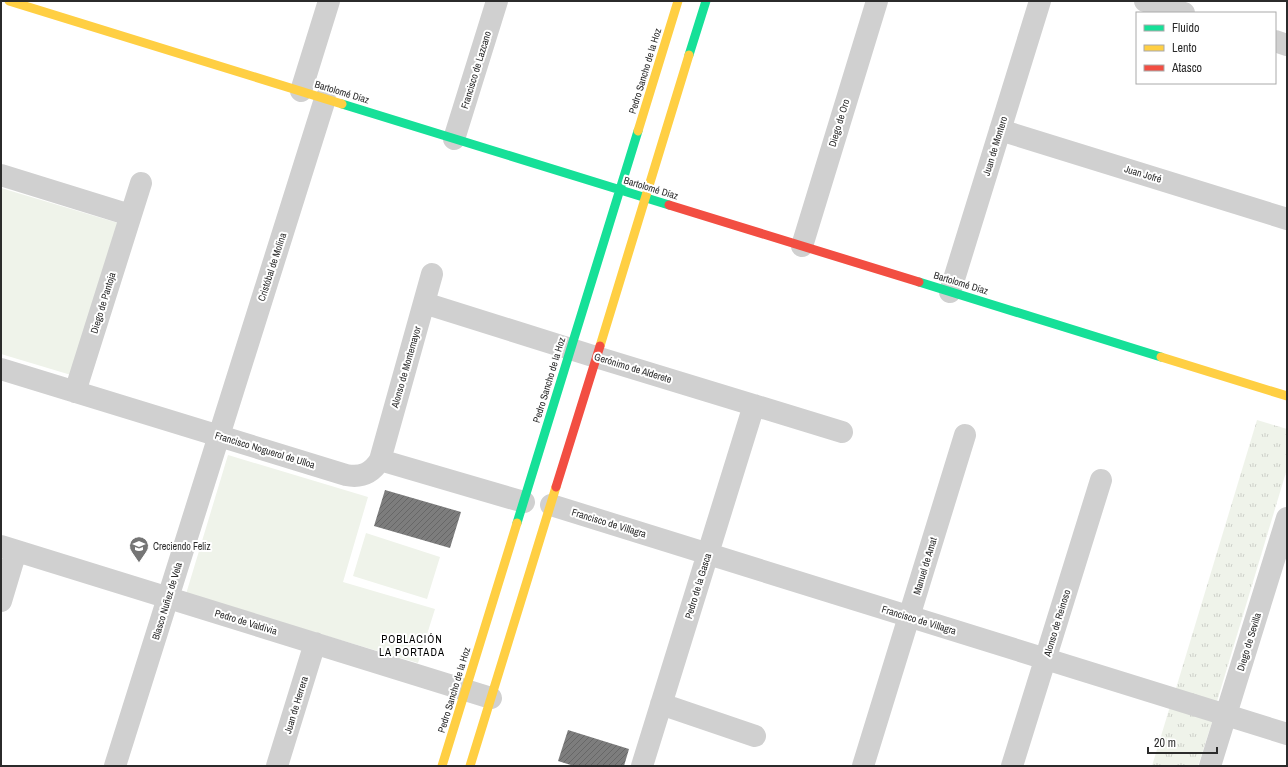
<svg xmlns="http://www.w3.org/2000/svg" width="1288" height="767" font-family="'Archivo Narrow',sans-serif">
<defs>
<pattern id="grass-tufts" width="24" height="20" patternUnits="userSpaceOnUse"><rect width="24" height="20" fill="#eff3ea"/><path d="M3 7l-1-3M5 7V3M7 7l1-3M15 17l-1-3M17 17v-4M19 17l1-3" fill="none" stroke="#cdd0c9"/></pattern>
<pattern id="building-hatch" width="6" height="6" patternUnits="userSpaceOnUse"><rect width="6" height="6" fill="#7d7d7d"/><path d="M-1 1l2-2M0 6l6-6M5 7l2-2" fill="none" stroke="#676767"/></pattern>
</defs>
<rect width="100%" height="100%" fill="#fff"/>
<!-- grass -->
<path fill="url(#grass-tufts)" d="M 1257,420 L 1287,429 L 1287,469 L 1215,708 L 1174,695 Z
M 1171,703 L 1214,716 L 1198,766 L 1152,766 Z"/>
<!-- park -->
<path fill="#eff3ea" d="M 1,188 L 118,223 L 71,375 L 1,354 Z
M 228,455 L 368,497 L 343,582 L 435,609 L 418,663 L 186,594 Z
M 366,533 L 440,557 L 427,599 L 353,576 Z"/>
<!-- building -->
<path fill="url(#building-hatch)" d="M 385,490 L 461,512 L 450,548 L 374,526 Z
M 568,730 L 629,749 L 624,766 L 574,766 L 558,761 Z"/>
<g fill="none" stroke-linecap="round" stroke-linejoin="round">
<!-- street -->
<path stroke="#d0d0d0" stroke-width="22" d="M 1145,1 L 1184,13
M 1275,41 L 1287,45
M 301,91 L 329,1
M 1000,130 L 1287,219
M 454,139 L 497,1
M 1,175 L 130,215
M 802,246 L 877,1
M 950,292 L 1040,1
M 424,303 L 596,357 L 842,432
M 1,369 L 346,475 C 361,478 372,473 380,460 L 432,274
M 75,392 L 141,183
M 380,460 L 524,502
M 551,505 L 1287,734
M 1,546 L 491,698
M 1,601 L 16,551
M 661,704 L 755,736
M 115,766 L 325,99
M 277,766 L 315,643
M 642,766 L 754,405
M 863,766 L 965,435
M 1012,766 L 1101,480
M 1210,766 L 1287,518"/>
<!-- fast -->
<path stroke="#16e098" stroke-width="9" d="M 689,55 L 706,1
M 342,104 L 669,205
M 919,282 L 1161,357
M 517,523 L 638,131"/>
<!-- slow -->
<path stroke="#ffcf43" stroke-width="9" d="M 9,1 L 342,104
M 638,131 L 678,1
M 600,346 L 689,55
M 1161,357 L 1287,396
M 442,766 L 517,523
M 470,766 L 556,487"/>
<!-- jam -->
<path stroke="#f24e42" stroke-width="9" d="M 669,205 L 919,282
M 556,487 L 600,346"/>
</g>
<!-- icons -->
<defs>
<g id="school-pin" transform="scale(1)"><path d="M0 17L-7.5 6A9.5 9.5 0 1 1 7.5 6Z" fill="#757575" stroke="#fff"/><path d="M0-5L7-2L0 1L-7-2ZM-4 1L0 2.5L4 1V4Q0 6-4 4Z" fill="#fff"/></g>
</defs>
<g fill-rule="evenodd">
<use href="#school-pin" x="139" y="546"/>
</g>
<g text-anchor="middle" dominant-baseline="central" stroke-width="4" stroke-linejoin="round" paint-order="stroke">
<!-- street labels -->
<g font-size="10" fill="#2b2b2b" stroke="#fff">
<text transform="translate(476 70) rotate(-73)">Francisco de Lazcano</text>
<text transform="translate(645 71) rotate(-73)">Pedro Sancho de la Hoz</text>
<text transform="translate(342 92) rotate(17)">Bartolomé Díaz</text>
<text transform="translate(839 123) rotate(-73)">Diego de Oro</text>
<text transform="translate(995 146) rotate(-73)">Juan de Montero</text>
<text transform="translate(1143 174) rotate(17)">Juan Jofré</text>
<text transform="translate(651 188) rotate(17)">Bartolomé Díaz</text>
<text transform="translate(272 267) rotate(-72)">Cristóbal de Molina</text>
<text transform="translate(961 283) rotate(17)">Bartolomé Díaz</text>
<text transform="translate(103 303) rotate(-73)">Diego de Pantoja</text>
<text transform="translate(406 367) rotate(-74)">Alonso de Montemayor</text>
<text transform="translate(633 368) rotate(17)">Gerónimo de Alderete</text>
<text transform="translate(549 380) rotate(-73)">Pedro Sancho de la Hoz</text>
<text transform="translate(265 450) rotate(17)">Francisco Noguerol de Ulloa</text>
<text transform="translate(609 523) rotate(17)">Francisco de Villagra</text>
<text transform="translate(925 566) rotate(-73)">Manuel de Amat</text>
<text transform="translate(698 586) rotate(-73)">Pedro de la Gasca</text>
<text transform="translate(167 601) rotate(-73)">Blasco Nuñez de Vela</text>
<text transform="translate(919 620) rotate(17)">Francisco de Villagra</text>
<text transform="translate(246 622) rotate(17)">Pedro de Valdivia</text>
<text transform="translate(1057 623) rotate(-73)">Alonso de Reinoso</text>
<text transform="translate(1249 642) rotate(-73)">Diego de Sevilla</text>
<text transform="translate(454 690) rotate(-73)">Pedro Sancho de la Hoz</text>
<text transform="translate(296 705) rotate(-73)">Juan de Herrera</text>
</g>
<!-- poi labels -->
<g font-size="10" fill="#2b2b2b" stroke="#fff" text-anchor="start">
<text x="153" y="546">Creciendo Feliz</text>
</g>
<!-- neighbourhood labels -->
<g font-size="11" letter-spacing="1" fill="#000" stroke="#fff">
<text x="412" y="639">POBLACIÓN<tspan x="412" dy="13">LA PORTADA</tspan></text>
</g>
</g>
<!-- border -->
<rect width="1288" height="767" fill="none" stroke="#2b2b2b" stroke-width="4"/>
<!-- legend -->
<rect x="1136" y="12" width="140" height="72" fill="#ffffff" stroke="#aaaaaa"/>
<rect x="1144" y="25" width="20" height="6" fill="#16e098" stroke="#aaaaaa"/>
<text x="1172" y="32" font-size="12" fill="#2b2b2b">Fluido</text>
<rect x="1144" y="45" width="20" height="6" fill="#ffcf43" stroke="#aaaaaa"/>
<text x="1172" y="52" font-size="12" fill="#2b2b2b">Lento</text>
<rect x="1144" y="65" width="20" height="6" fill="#f24e42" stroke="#aaaaaa"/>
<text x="1172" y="72" font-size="12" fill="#2b2b2b">Atasco</text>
<!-- scale -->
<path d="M1148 747v6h69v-6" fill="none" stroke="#2b2b2b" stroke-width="2"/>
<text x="1154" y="747" font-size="12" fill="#2b2b2b" stroke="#ffffff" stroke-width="3" paint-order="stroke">20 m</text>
</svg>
